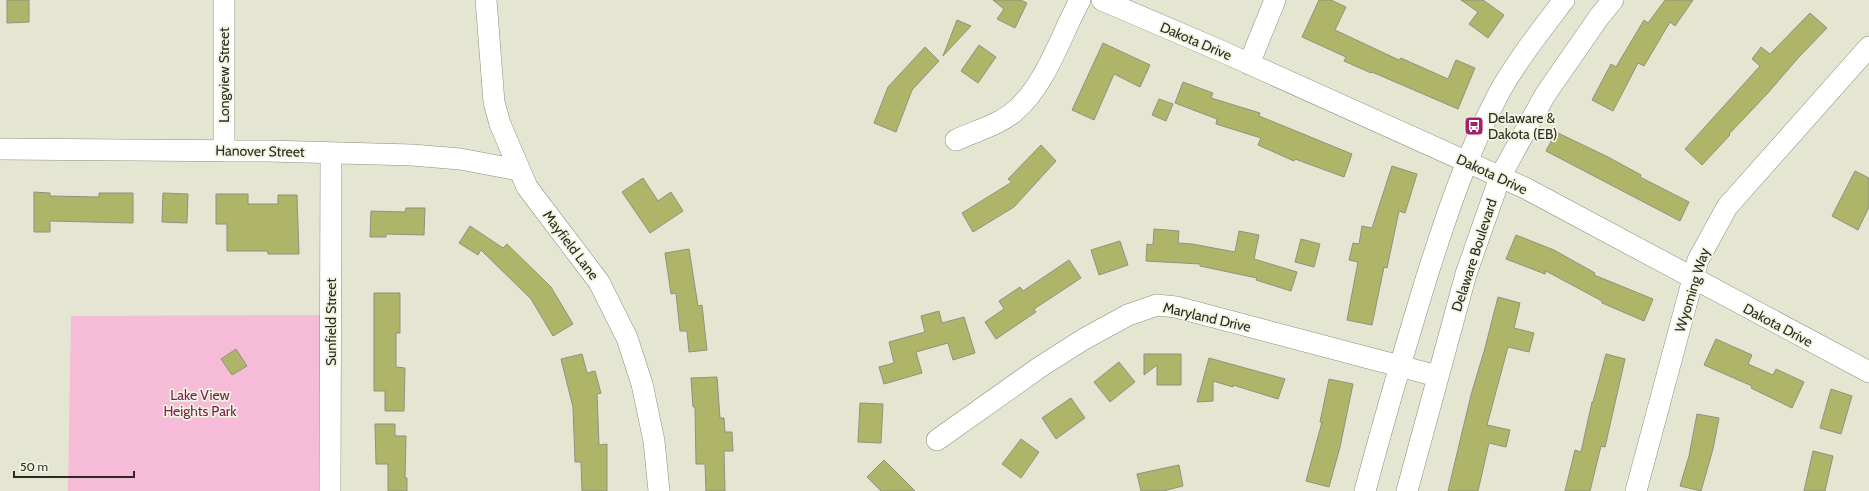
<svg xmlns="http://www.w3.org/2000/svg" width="1869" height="491" font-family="Cabin,sans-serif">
<rect width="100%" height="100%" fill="#e4e6d2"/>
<!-- green -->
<path fill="#f6bbd6" d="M 331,315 L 330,491 L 68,491 L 71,316 Z"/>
<!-- building -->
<path fill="#aeb568" stroke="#90927f" d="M 7,0 L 29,0 L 29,22 L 7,23 Z
M 993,0 L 1021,0 L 1027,3 L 1015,28 L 997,19 L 1004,9 Z
M 1319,0 L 1331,0 L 1346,7 L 1335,30 L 1399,60 L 1401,58 L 1448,79 L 1456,60 L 1475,68 L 1458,109 L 1372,72 L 1371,73 L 1344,61 L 1346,57 L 1302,37 Z
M 1461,0 L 1483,0 L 1504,15 L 1488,38 L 1469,24 L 1478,12 Z
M 1665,0 L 1693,0 L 1675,26 L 1670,22 L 1644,66 L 1638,63 L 1613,111 L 1592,100 L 1611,64 L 1616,67 L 1644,20 L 1648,23 Z
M 1810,13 L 1827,28 L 1799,57 L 1767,94 L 1729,134 L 1730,135 L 1702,165 L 1685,149 L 1760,66 L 1752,59 L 1761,47 L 1770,54 Z
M 957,20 L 971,26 L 943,56 Z
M 1103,43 L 1150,65 L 1140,87 L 1114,74 L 1094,120 L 1072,110 Z
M 979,45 L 996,57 L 978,83 L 961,71 Z
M 925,47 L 939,61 L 912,90 L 896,132 L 874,123 L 888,87 Z
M 1183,82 L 1213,93 L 1211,98 L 1260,113 L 1259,116 L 1352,154 L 1344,177 L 1295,159 L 1294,161 L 1258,145 L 1261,138 L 1216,124 L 1217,119 L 1175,103 Z
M 1159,99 L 1173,104 L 1166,121 L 1152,115 Z
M 1556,132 L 1608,157 L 1641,175 L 1640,177 L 1689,202 L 1680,221 L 1546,151 Z
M 1041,145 L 1056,161 L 1014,207 L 973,232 L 962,213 L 1012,182 L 1008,179 Z
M 1392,166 L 1417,174 L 1405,213 L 1399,211 L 1387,268 L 1384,267 L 1372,325 L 1347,320 L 1358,262 L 1349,260 L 1353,243 L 1359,244 L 1362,226 L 1372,228 Z
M 1855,171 L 1869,178 L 1869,207 L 1858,230 L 1832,216 Z
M 643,178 L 658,201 L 671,192 L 683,211 L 650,233 L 622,192 Z
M 34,192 L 50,193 L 50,196 L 99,197 L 99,193 L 133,193 L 133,223 L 50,221 L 50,232 L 34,232 Z
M 163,193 L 188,194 L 187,223 L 162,222 Z
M 216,194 L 248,194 L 248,204 L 278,204 L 278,195 L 297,195 L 299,254 L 268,254 L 268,251 L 227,251 L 227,224 L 216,224 Z
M 406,208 L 425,208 L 424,235 L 386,234 L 386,237 L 370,237 L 371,211 L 405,212 Z
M 470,226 L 503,248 L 507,244 L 551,287 L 573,324 L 553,336 L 531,299 L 481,250 L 478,255 L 459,243 Z
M 1154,229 L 1179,231 L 1178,243 L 1192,244 L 1235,252 L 1239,231 L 1259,235 L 1254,259 L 1297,272 L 1291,291 L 1256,280 L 1257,278 L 1200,266 L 1200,264 L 1146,261 L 1147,244 L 1153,245 Z
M 1516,235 L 1554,250 L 1595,273 L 1594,275 L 1653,299 L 1644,321 L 1602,303 L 1602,301 L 1546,271 L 1545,274 L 1506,259 Z
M 1301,239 L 1320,244 L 1314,267 L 1295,262 Z
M 1120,241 L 1128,265 L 1099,275 L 1091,250 Z
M 689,249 L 698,306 L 702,305 L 707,350 L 689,352 L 687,331 L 680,331 L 676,293 L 671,294 L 665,253 Z
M 1069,260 L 1081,278 L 1034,309 L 1036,312 L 996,339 L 985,322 L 1004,309 L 999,301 L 1020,287 L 1023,291 Z
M 374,293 L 400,293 L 400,333 L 396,333 L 396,367 L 405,368 L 404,411 L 385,411 L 385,391 L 374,391 Z
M 1498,297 L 1520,303 L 1514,328 L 1534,333 L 1529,352 L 1508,347 L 1487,425 L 1510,430 L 1506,447 L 1489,443 L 1478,491 L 1448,491 L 1471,395 L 1485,348 Z
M 939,311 L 942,323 L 964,317 L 975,353 L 953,360 L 948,343 L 916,352 L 922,373 L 884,384 L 879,367 L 894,363 L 889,342 L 925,332 L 921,316 Z
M 1716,339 L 1752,355 L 1748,364 L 1773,375 L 1776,369 L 1804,382 L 1792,408 L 1751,388 L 1752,386 L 1704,365 Z
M 236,349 L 247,366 L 232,375 L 221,359 Z
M 582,354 L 587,373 L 595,371 L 601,393 L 597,394 L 599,445 L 607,444 L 607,491 L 582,491 L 581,462 L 575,462 L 573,407 L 561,359 Z
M 1144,354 L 1181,354 L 1181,385 L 1157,385 L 1157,365 L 1144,375 Z
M 1606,354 L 1625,359 L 1605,447 L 1601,446 L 1590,491 L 1565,491 L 1575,450 L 1581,452 L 1592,402 L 1593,402 Z
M 1209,358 L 1285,379 L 1278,399 L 1233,385 L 1233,387 L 1213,381 L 1213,401 L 1197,402 Z
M 1119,362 L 1135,382 L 1110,402 L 1094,382 Z
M 717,377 L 720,418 L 724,418 L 725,432 L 732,432 L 733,451 L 724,451 L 725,491 L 706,491 L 705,464 L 696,464 L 695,407 L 693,407 L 691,378 Z
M 1329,379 L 1353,384 L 1340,447 L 1329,487 L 1306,481 L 1322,422 L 1320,422 Z
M 1831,389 L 1852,396 L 1841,434 L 1820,428 Z
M 1071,398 L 1085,418 L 1056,439 L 1042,418 Z
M 860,403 L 883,404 L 881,443 L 858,442 Z
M 1697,414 L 1719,418 L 1713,449 L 1701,491 L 1680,486 L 1689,456 Z
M 375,424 L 395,424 L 395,436 L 406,436 L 405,478 L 407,478 L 407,491 L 388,491 L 388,464 L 376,464 Z
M 1021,439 L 1039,452 L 1021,478 L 1002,464 Z
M 1813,451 L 1833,456 L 1825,491 L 1804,491 Z
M 884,460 L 915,491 L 881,491 L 867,477 Z
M 1179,465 L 1183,486 L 1163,491 L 1141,491 L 1137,474 Z"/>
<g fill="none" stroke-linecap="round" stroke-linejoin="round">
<!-- minor casing -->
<g stroke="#8c8f7c" stroke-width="22">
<path id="minor" d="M 224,0 L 224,151
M 486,0 L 494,102 L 500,124 L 527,187 L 599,282 L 627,338 L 642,384 L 654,441 L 659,491
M 1102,0 L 1221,51 L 1525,188 L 1869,372
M 1249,64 L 1275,0
M 956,140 C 975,131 1000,125 1016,110 C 1046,84 1061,35 1080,0
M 0,149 L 269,151 L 412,155 L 460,159 L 519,170
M 937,440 L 1040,367 L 1084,339 L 1128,315 L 1157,305 L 1176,307 L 1437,376
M 330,491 L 331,153
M 1365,491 C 1384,419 1405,348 1427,276 C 1447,213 1468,151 1500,91 C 1518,59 1542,29 1564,0
M 1407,491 L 1466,274 L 1500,177 L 1545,95 L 1599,17 L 1613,0
M 1636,491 L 1698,260 L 1727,207 L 1869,47"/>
</g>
<!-- minor -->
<use href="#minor" stroke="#fff" stroke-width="21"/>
</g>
<!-- icons -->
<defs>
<g id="bus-square" transform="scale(1)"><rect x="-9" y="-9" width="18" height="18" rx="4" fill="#a3206e" stroke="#f1f4df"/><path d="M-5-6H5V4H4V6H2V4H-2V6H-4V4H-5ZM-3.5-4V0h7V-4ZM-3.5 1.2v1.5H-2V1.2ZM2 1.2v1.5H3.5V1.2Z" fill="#fff"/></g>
</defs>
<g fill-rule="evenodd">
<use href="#bus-square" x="1474" y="126"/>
</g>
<g text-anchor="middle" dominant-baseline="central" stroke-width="3.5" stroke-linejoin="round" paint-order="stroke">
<!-- street labels -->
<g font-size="14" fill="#2a2b23" stroke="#f1f4df">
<text transform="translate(1196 41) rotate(23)">Dakota Drive</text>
<text transform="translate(224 75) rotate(-90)">Longview Street</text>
<text transform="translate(260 151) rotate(1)">Hanover Street</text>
<text transform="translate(1492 174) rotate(25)">Dakota Drive</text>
<text transform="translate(571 245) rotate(53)">Mayfield Lane</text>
<text transform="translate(1474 255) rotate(-72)">Delaware Boulevard</text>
<text transform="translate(1692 290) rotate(-73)">Wyoming Way</text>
<text transform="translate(1207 317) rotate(13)">Maryland Drive</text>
<text transform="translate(331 322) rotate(-90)">Sunfield Street</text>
<text transform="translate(1778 325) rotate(28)">Dakota Drive</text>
</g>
<!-- poi labels -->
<g font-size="14" fill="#2a2b23" stroke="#f1f4df" text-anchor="start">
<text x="1488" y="118">Delaware &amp;<tspan x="1488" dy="16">Dakota (EB)</tspan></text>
</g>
<!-- park labels -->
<g font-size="14" fill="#792253" stroke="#f1f4df">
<text x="200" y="395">Lake View<tspan x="200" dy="16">Heights Park</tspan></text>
</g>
</g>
<!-- scale -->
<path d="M14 471v6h120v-6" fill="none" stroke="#2a2b23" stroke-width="2"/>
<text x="20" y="471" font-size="12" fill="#2a2b23" stroke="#f1f4df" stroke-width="3" paint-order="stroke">50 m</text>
</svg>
